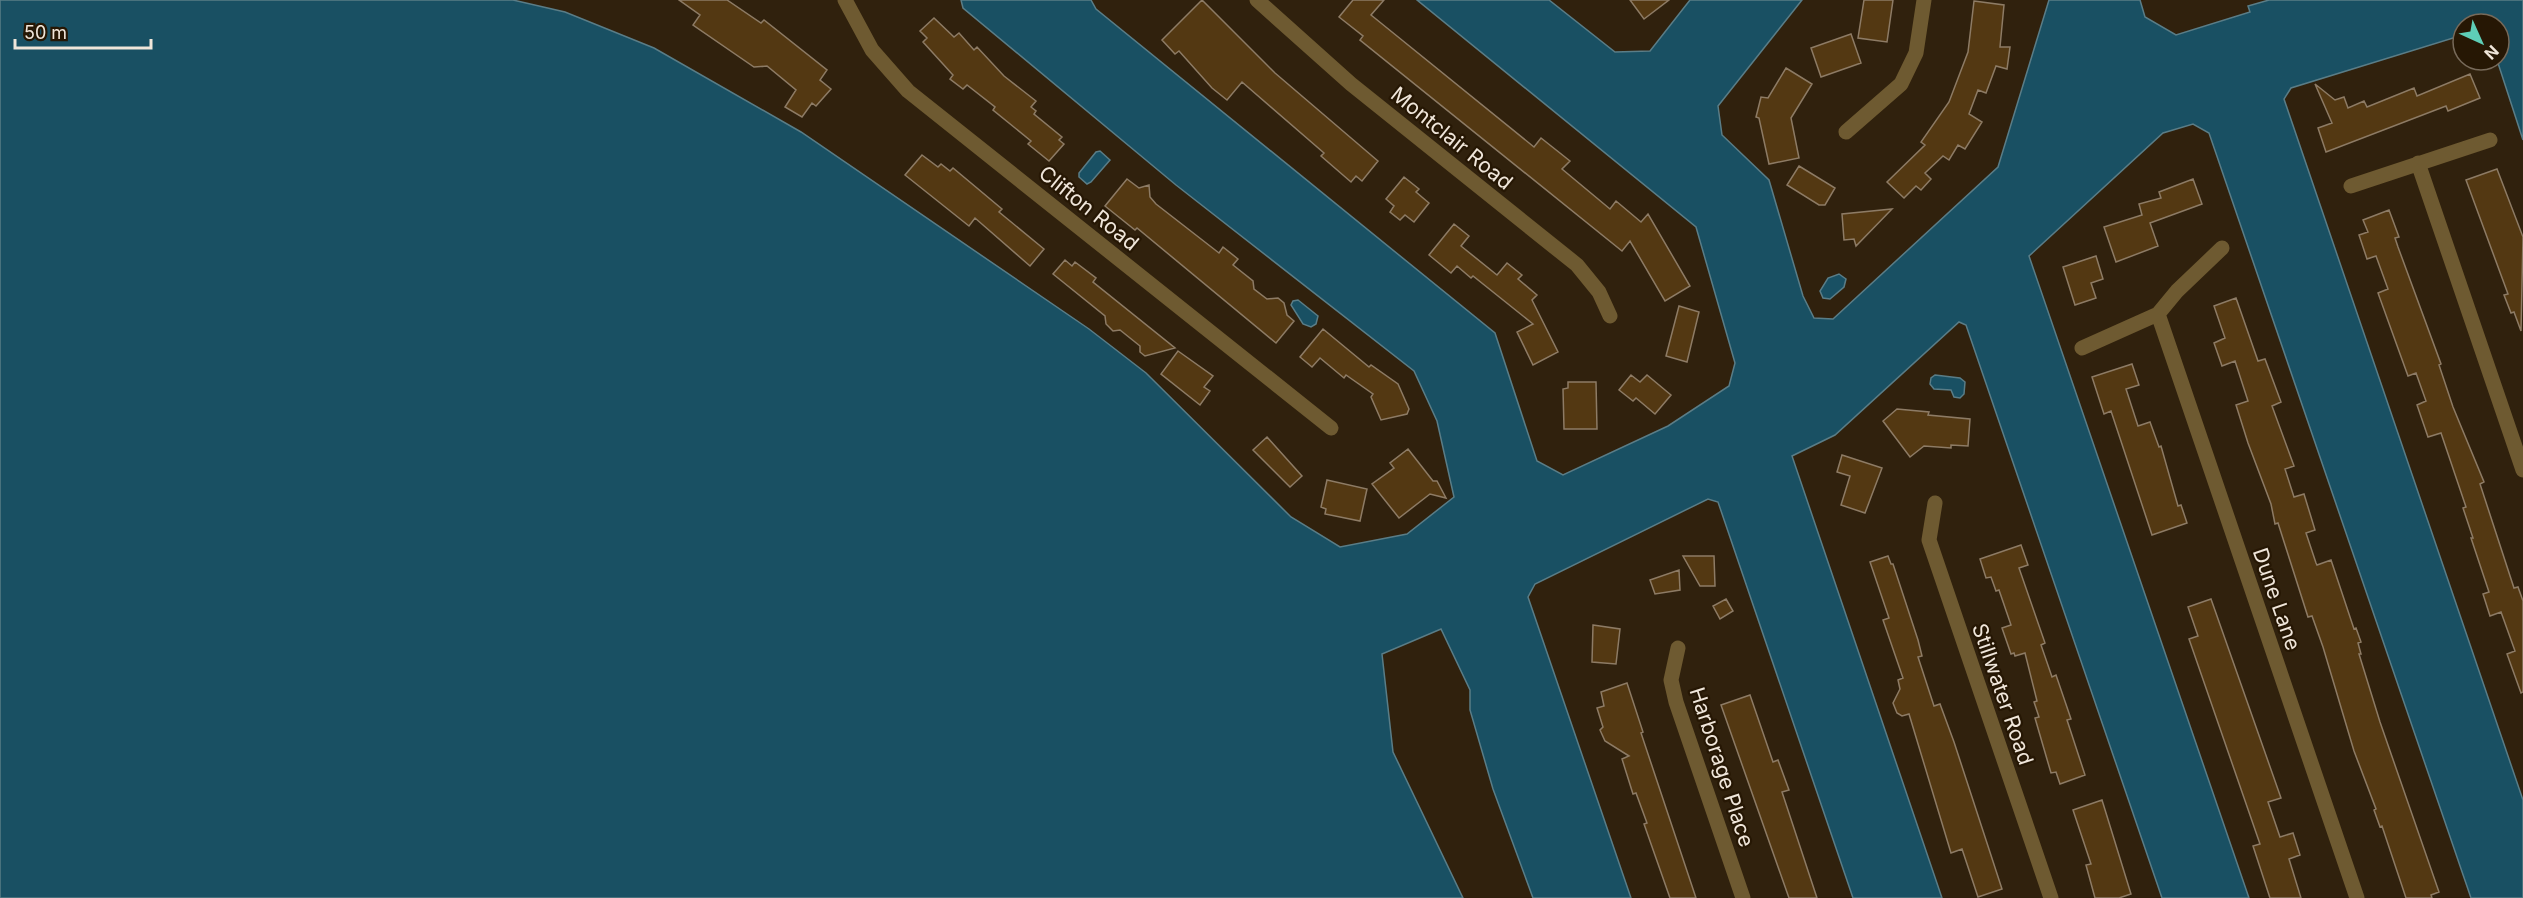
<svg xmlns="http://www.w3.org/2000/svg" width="2523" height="898" font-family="Inter,sans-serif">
<rect width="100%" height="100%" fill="#30210d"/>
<!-- water -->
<path fill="#195063" stroke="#5a7d87" stroke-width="1.5" d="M 0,0 L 513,0 L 565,12 L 654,48 L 801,132 L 1089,329 L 1146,373 L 1291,517 L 1340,547 L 1407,534 L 1454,497 L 1437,421 L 1414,371 L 1176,185 L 963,8 L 961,0 L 1091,0 L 1096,9 L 1495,333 L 1537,461 L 1563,475 L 1668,426 L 1729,386 L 1735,363 L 1696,227 L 1417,0 L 1549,0 L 1615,52 L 1650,51 L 1690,0 L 1802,0 L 1718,106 L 1722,135 L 1769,180 L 1803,296 L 1814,318 L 1833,319 L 1998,167 L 2049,0 L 2140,0 L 2145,17 L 2176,35 L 2250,12 L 2248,6 L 2269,0 L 2523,0 L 2523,140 L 2497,60 L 2499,60 L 2499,24 L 2463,24 L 2463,35 L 2291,88 L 2284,99 L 2523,800 L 2523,898 L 2471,898 L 2209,133 L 2193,124 L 2163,133 L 2029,256 L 2249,898 L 2162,898 L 1966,325 L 1959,322 L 1835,435 L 1792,456 L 1942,898 L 1853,898 L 1718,502 L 1708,499 L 1535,584 L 1528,597 L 1631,898 L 1533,898 L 1493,789 L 1470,710 L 1470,690 L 1441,629 L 1382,654 L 1393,752 L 1463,898 L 0,898 Z
M 1100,151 L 1110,160 L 1091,182 L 1087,184 L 1079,177 L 1079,173 L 1096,152 Z
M 1839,274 L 1846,279 L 1844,287 L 1830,299 L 1823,298 L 1820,291 L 1828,278 Z
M 1298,300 L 1318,316 L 1316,324 L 1311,327 L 1303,324 L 1291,305 L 1293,301 Z
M 1935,375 L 1960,378 L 1965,382 L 1964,394 L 1960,398 L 1954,397 L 1951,390 L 1934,389 L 1930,384 L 1931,378 Z"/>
<!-- building -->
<path fill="#533812" stroke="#8d7b65" stroke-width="1.5" d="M 679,0 L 727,0 L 761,23 L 764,20 L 827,70 L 820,80 L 831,89 L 816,106 L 812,103 L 802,117 L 785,107 L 796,90 L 767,66 L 754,67 L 693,25 L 700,15 Z
M 1202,0 L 1275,73 L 1378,161 L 1362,181 L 1356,176 L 1351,182 L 1321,156 L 1324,153 L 1242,82 L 1227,100 L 1212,88 L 1179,51 L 1175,54 L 1162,40 Z
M 1353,0 L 1384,0 L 1371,15 L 1534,147 L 1541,138 L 1570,161 L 1562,169 L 1610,209 L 1616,201 L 1641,222 L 1648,214 L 1690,286 L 1665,301 L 1630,241 L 1622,251 L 1360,40 L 1363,36 L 1339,17 Z
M 1630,0 L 1669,0 L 1644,19 Z
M 1864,0 L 1893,0 L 1887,42 L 1858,38 Z
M 1974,1 L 2004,5 L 2000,47 L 2010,47 L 2007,69 L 1996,66 L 1986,93 L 1978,90 L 1969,114 L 1982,122 L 1965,149 L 1958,145 L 1949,160 L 1943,156 L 1925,173 L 1931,179 L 1921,190 L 1916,186 L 1904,198 L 1887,182 L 1925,145 L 1921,142 L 1949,102 L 1968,52 Z
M 934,18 L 954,37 L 959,33 L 974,50 L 977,47 L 1004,76 L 1036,101 L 1031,107 L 1036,111 L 1034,114 L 1062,137 L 1059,140 L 1064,144 L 1049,161 L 1028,144 L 1031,141 L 993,110 L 995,107 L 967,85 L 963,89 L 950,79 L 953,75 L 923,42 L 927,38 L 920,31 Z
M 1851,34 L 1861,63 L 1821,77 L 1811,48 Z
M 1786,68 L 1812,84 L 1791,118 L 1799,158 L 1769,164 L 1759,118 L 1756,117 L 1761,97 L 1768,98 Z
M 2470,74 L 2480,98 L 2448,111 L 2446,106 L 2326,152 L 2318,128 L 2332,123 L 2315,84 L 2335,100 L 2344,97 L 2348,108 L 2364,101 L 2367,107 L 2414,88 L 2417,96 Z
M 922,155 L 938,167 L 941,164 L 950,171 L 953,168 L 1002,209 L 999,212 L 1044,249 L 1030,266 L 975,218 L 969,226 L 905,175 Z
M 1799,166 L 1835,188 L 1825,205 L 1819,205 L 1787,185 Z
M 2497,169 L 2523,237 L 2521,331 L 2514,312 L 2511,313 L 2504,295 L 2508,294 L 2466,180 Z
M 1404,177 L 1419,189 L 1416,192 L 1429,203 L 1414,222 L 1405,215 L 1400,220 L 1390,212 L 1394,206 L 1386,199 Z
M 1127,179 L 1139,188 L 1149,185 L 1150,197 L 1156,204 L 1219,253 L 1223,247 L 1238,259 L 1233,265 L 1253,281 L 1254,289 L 1267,299 L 1278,298 L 1284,303 L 1287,315 L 1294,321 L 1276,343 L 1137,228 L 1135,230 L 1105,206 Z
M 2193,179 L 2202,204 L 2150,223 L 2158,246 L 2116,262 L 2104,227 L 2142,215 L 2139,204 L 2161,198 L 2159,192 Z
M 1892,209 L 1856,246 L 1854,239 L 1844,240 L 1842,214 Z
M 2389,210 L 2399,237 L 2395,238 L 2398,247 L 2441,364 L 2439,365 L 2453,407 L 2484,482 L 2480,484 L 2514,588 L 2518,587 L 2523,601 L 2523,692 L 2521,693 L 2507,654 L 2515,651 L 2501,612 L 2490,616 L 2483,594 L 2489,592 L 2471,538 L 2473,538 L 2463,508 L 2466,507 L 2441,433 L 2428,437 L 2417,405 L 2426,401 L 2416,373 L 2408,376 L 2378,293 L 2388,289 L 2376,256 L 2367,259 L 2359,235 L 2368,232 L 2363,220 Z
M 1454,224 L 1469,236 L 1461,246 L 1497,275 L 1507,263 L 1522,275 L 1518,279 L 1537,295 L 1532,300 L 1558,352 L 1533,365 L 1517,332 L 1533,324 L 1473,276 L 1471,278 L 1457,266 L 1451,273 L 1429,255 Z
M 2096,256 L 2103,279 L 2091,283 L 2096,298 L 2075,305 L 2063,267 Z
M 1065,260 L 1072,266 L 1075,262 L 1096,278 L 1093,282 L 1175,348 L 1145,356 L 1140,352 L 1140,346 L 1120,330 L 1113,331 L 1106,324 L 1105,316 L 1053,274 Z
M 2236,298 L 2258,361 L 2265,359 L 2281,402 L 2272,406 L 2294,466 L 2285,469 L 2294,497 L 2304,494 L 2315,530 L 2306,533 L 2316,563 L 2317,565 L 2331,560 L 2354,629 L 2356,628 L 2361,642 L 2358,643 L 2361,654 L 2359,654 L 2380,722 L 2439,892 L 2431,895 L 2432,898 L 2406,898 L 2382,826 L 2380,827 L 2374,810 L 2376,809 L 2354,751 L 2323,647 L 2312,616 L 2308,617 L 2278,523 L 2275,524 L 2271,504 L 2248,443 L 2236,405 L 2248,401 L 2235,361 L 2222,366 L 2214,343 L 2225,338 L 2214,306 Z
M 1679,306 L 1699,312 L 1687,362 L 1666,356 Z
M 1323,329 L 1369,367 L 1371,365 L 1398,384 L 1409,409 L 1407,414 L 1381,420 L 1371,397 L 1373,394 L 1346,375 L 1344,378 L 1320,358 L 1312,367 L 1300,357 Z
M 1178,351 L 1213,376 L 1204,387 L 1210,391 L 1200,405 L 1161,374 Z
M 2132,364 L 2139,385 L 2126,389 L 2138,426 L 2150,422 L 2159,447 L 2161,446 L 2178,506 L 2181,505 L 2187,523 L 2152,535 L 2111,411 L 2104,414 L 2092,377 Z
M 1631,375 L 1640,382 L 1647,375 L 1671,395 L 1655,414 L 1636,398 L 1633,401 L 1619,390 Z
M 1568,382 L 1596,382 L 1597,429 L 1564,429 L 1563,389 L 1568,388 Z
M 1897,409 L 1929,412 L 1928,415 L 1970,419 L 1968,446 L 1951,445 L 1951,448 L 1924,446 L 1910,457 L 1883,421 Z
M 1267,437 L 1302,476 L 1290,487 L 1253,450 Z
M 1408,449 L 1433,481 L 1437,481 L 1446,498 L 1430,494 L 1399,518 L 1372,484 L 1394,468 L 1390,463 Z
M 1842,455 L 1882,468 L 1865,513 L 1841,505 L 1850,476 L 1837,472 Z
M 1327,480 L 1367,489 L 1360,521 L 1325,514 L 1326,509 L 1321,507 Z
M 2021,545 L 2028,565 L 2019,568 L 2045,643 L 2041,645 L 2052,677 L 2056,675 L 2071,719 L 2067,720 L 2085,775 L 2060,784 L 2056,772 L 2051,773 L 2035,718 L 2039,717 L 2034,702 L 2037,701 L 2025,653 L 2015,656 L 2014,653 L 2011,654 L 2002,628 L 2011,625 L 1999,590 L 1996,591 L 1991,577 L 1986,578 L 1980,559 Z
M 1683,556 L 1714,556 L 1715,586 L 1700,586 Z
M 1888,556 L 1891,564 L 1893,564 L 1918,640 L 1922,656 L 1918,657 L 1934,706 L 1940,704 L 1954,742 L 2002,889 L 1978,897 L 1962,849 L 1951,853 L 1909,714 L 1902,716 L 1897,713 L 1893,703 L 1900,689 L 1898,680 L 1903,678 L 1883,620 L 1889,618 L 1870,562 Z
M 1679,570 L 1680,590 L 1655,594 L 1650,580 Z
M 1726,599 L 1733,611 L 1720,619 L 1713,606 Z
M 2211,599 L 2281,798 L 2268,802 L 2280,837 L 2293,833 L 2300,855 L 2289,859 L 2301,898 L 2270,898 L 2253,846 L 2260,844 L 2189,639 L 2198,636 L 2188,607 Z
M 1593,625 L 1620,629 L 1616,664 L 1592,662 Z
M 1627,683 L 1643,732 L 1641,733 L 1696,898 L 1670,898 L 1644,824 L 1647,823 L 1636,793 L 1633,794 L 1622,759 L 1629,756 L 1605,741 L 1600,730 L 1603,727 L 1597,708 L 1604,706 L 1601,692 Z
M 1750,695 L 1773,762 L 1778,760 L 1789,790 L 1782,792 L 1817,898 L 1789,898 L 1721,705 Z
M 2102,800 L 2131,894 L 2119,898 L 2095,898 L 2086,865 L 2091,864 L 2073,810 Z"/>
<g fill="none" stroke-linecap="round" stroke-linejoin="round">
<!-- minor -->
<path stroke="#6e5a31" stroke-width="15" d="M 845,0 L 872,50 L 908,91 L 1331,428
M 1257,0 L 1351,84 L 1577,265 L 1599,292 L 1610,316
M 1846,132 L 1901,84 L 1916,53 L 1924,0
M 2418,163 L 2523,470
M 2351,186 L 2490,140
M 2158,314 L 2357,898
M 2082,348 L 2158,314 L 2177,291 L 2222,248
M 1935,503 L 1929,540 L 2051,898
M 1678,648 L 1671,680 L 1676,702 L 1743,898"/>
</g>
<g text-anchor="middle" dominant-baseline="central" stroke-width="4.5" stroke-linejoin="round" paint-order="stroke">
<!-- street labels -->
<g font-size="21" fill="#f0e6da" stroke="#261704">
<text transform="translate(1452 138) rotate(39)">Montclair Road</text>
<text transform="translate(1089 208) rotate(39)">Clifton Road</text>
<text transform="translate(2277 599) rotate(71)">Dune Lane</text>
<text transform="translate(2003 694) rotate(71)">Stillwater Road</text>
<text transform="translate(1722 767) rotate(72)">Harborage Place</text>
</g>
</g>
<!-- north arrow -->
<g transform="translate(2481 42) rotate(135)"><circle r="28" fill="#261704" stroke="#776a5a" stroke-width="1.5"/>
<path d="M0-4.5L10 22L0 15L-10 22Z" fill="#5eceb7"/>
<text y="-9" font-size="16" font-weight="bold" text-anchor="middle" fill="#f0e6da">N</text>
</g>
<!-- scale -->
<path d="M15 39v9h136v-9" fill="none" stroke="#f0e6da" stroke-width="3"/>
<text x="24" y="39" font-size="18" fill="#f0e6da" stroke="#261704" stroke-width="4.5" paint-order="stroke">50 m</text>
</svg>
